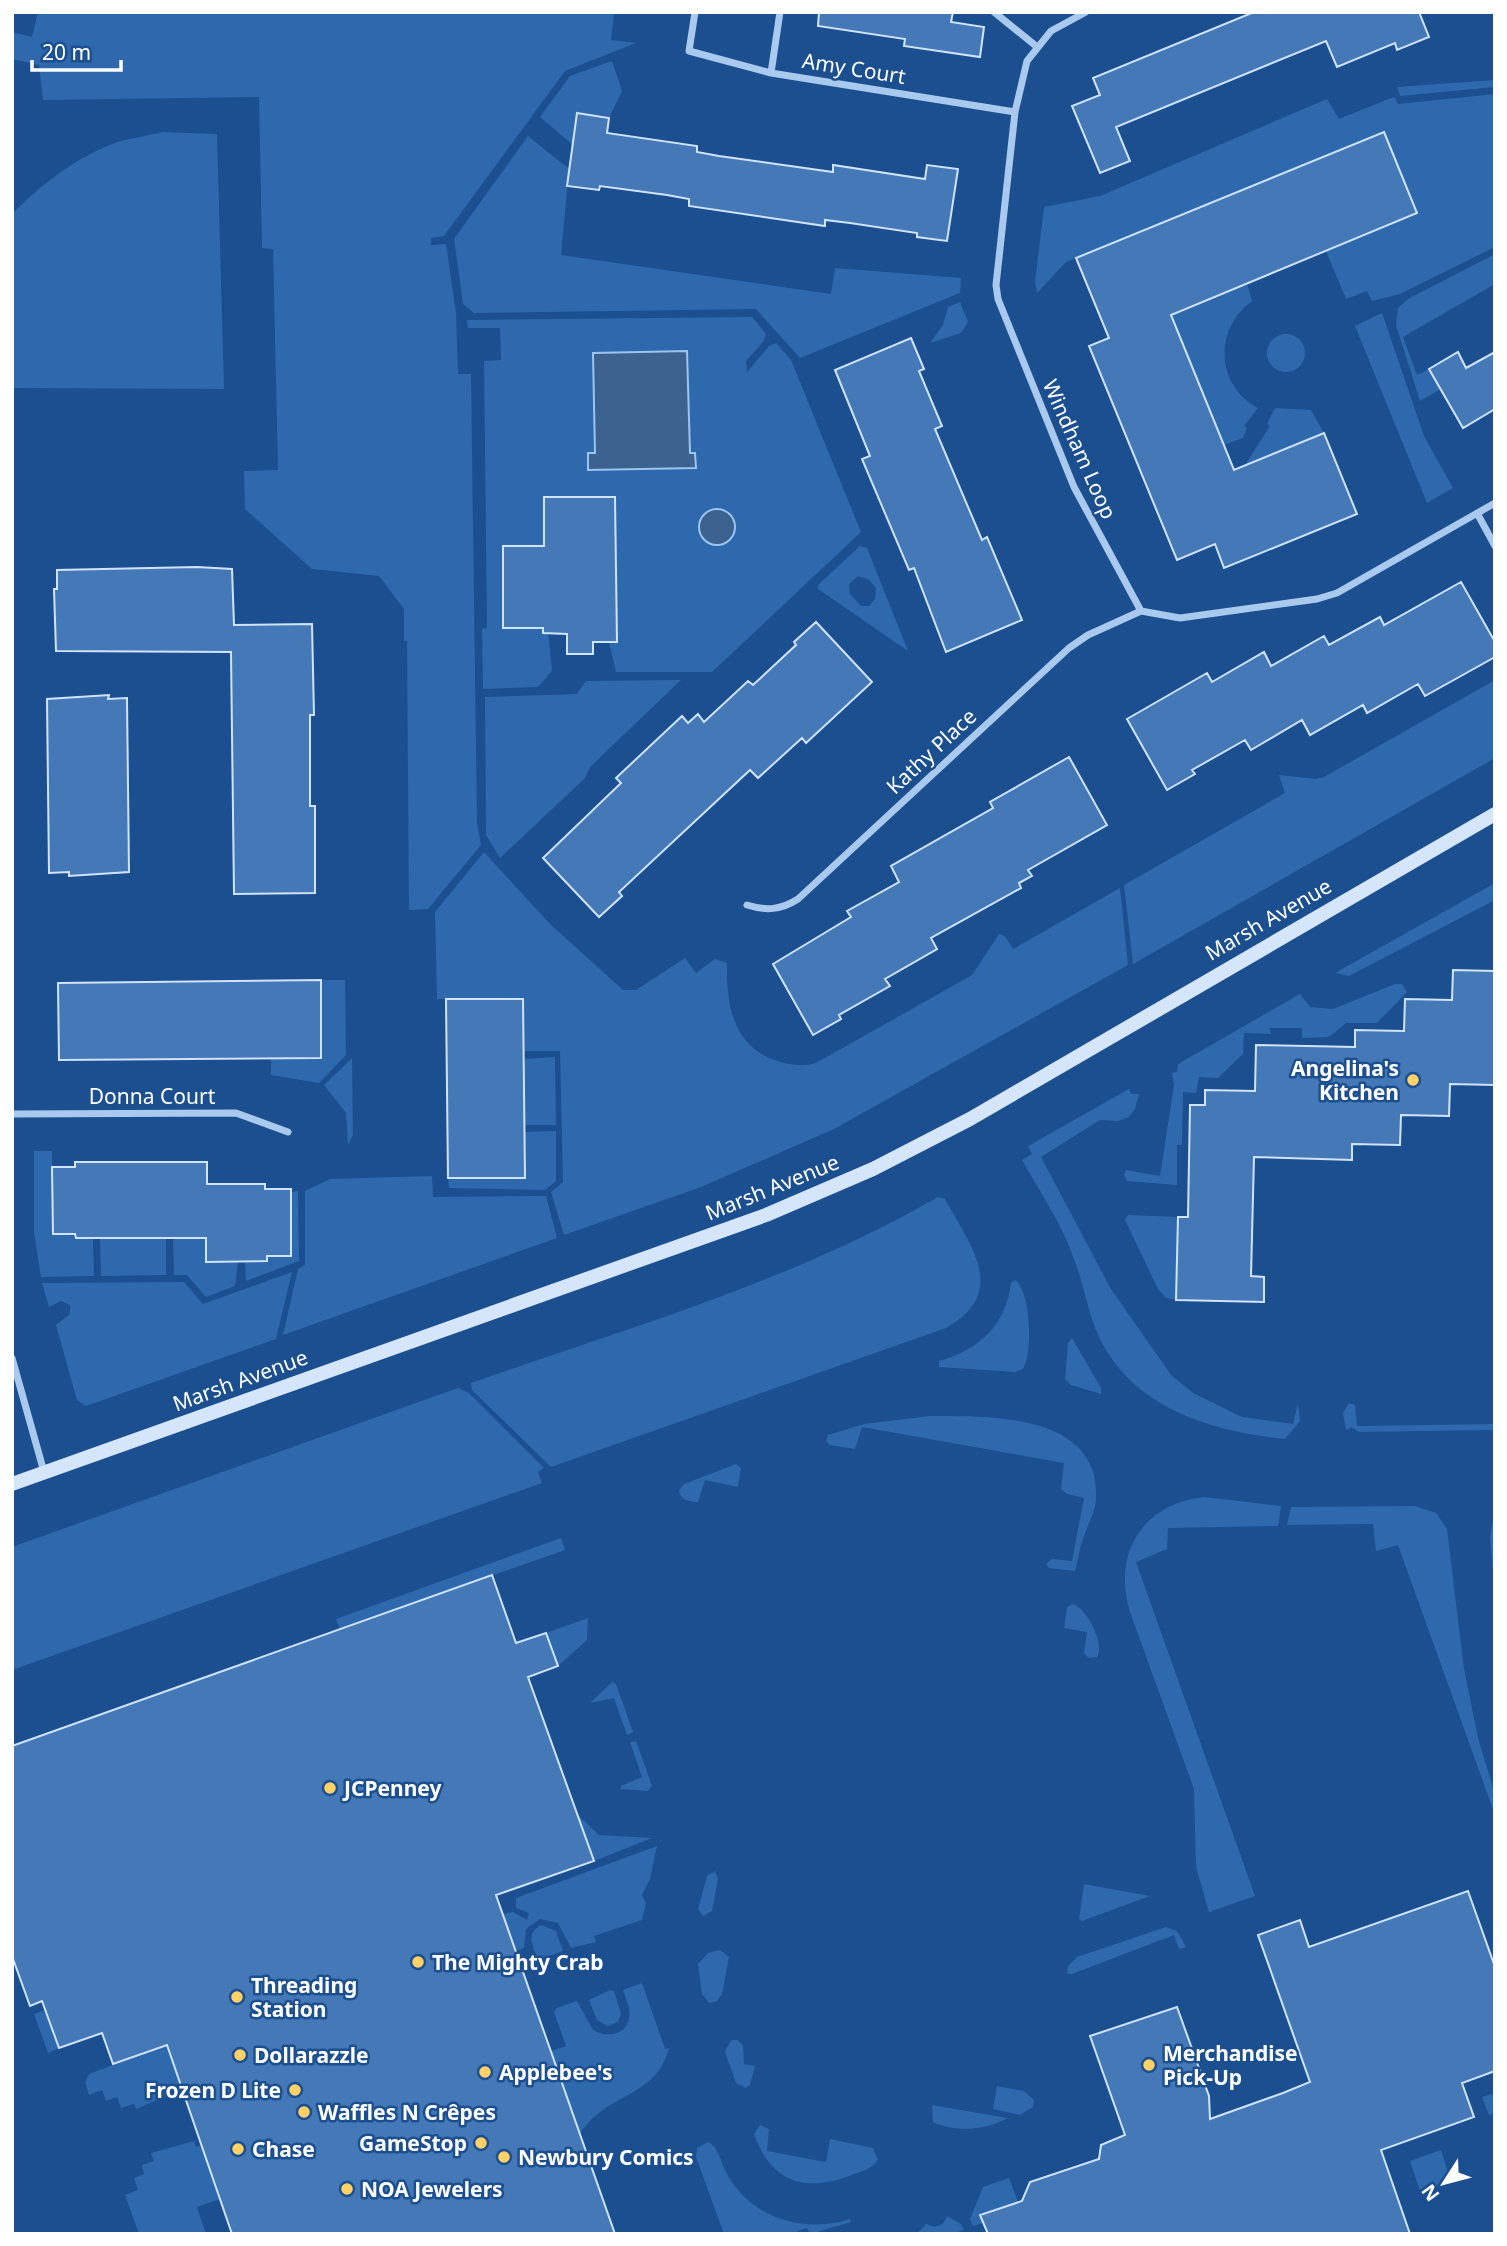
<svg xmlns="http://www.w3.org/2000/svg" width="1507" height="2246" font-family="'Noto Sans',sans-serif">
<rect width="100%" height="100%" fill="#1b4f8f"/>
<!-- green -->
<path fill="#2e69ad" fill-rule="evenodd" d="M 38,12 L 614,12 L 611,40 L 636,43 L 565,71 L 444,236 L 431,238 L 431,245 L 446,244 L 456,313 L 458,374 L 471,374 L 477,823 L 481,845 L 428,909 L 409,910 L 407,641 L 404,641 L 404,609 L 379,576 L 312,569 L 245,509 L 244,471 L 278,470 L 273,249 L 262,248 L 259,97 L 43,100 L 39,65 L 12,59 L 12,32 L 32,37 Z
M 612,61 L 622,91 L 609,118 L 577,113 L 573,145 L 540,117 L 570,76 Z
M 1495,80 L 1495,87 L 1400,96 L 1397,87 Z
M 1495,94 L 1495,247 L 1400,294 L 1372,301 L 1367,291 L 1346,299 L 1326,251 L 1417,213 L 1384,132 L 1066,262 L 1037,293 L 1035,282 L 1044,207 L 1100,196 L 1327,99 L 1339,119 L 1394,97 L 1398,104 Z
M 162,132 L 217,134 L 224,389 L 12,388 L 12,214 C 39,186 78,156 115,143 C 130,138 147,136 162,132 Z
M 528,136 L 569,169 L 561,255 L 831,294 L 835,268 L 961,278 L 960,293 L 800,358 L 756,309 L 474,313 L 463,304 L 454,239 Z
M 1495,254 L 1495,284 L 1403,337 L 1417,375 L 1429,369 L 1441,389 L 1420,401 L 1396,325 L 1398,308 L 1408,299 Z
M 1247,283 L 1252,301 C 1214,329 1215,385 1258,408 L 1244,426 L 1247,428 L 1243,438 L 1224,445 L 1171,315 Z
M 960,302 L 968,322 L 961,333 L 930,343 L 943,325 L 948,307 Z
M 1382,313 L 1424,436 L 1453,488 L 1427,503 L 1355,326 Z
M 752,317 L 766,334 L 763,342 L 746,361 L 747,372 L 769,346 L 776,343 L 791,360 L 861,532 L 712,672 L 616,672 L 609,642 L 617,641 L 617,553 L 597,553 L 544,497 L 544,546 L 503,546 L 503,627 L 543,628 L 544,633 L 548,633 L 552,671 L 538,687 L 483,689 L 482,629 L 487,628 L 484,361 L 501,360 L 500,328 L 468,328 L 467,320 Z
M1267 353a19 19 0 1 1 38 0a19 19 0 1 1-38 0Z
M 1275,408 L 1311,410 L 1324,433 L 1245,465 L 1270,426 L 1267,424 Z
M 860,546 L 867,548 L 908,651 L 818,589 L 818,585 ZM 858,576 L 869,580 L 876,588 L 875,599 L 869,606 L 861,606 L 850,594 L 849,584 Z
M 681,680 L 590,767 L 585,778 L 500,858 L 486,835 L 485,697 L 577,694 L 586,681 Z
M 1495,680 L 1495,758 L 1133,964 L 1124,885 L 1285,793 L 1279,775 L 1316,779 L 1324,777 Z
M 484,852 L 550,924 L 623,990 L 636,990 L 685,958 L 696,973 L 715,959 L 727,963 C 726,1004 733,1048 778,1061 C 790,1065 803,1067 816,1063 L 972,975 L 999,934 L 1005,936 L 1013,949 L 1120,888 L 1128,965 L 834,1129 L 701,1187 L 564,1235 L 551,1192 L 563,1182 L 560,1051 L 523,1051 L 522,999 L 437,999 L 435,912 Z
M 1495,883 L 1495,900 L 1349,976 L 1335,973 Z
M 321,980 L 345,980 L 346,1055 L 319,1083 L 271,1075 L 271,1058 L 321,1057 Z
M 1395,984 L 1402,984 L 1407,992 L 1377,1023 L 1346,1023 L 1329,1037 L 1302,1038 L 1302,1028 L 1270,1028 L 1271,1034 L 1244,1033 L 1243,1054 L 1218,1078 L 1199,1077 L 1196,1093 L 1183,1092 L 1182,1145 L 1177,1145 L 1177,1185 L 1127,1181 L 1124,1175 L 1126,1170 L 1160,1176 L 1174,1085 L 1172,1073 L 1177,1072 L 1178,1064 L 1300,994 L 1310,1007 L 1333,1009 Z
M 555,1057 L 556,1125 L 524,1125 L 524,1059 Z
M 352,1058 L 353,1135 L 348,1145 L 346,1113 L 324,1085 Z
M 1129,1089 L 1131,1094 L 1139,1094 L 1135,1109 L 1129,1117 L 1118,1121 L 1100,1120 L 1041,1157 L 1111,1289 L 1171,1375 L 1193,1393 L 1242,1417 L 1293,1424 L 1298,1403 L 1300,1421 L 1285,1439 C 1209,1431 1128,1407 1096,1330 C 1087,1307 1083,1282 1074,1259 C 1062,1224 1040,1192 1022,1160 L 1032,1154 L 1028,1146 Z
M 556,1131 L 556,1181 L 545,1190 L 449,1188 L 448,1178 L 524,1178 L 524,1132 Z
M 34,1151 L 52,1151 L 53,1233 L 93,1238 L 94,1276 L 41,1277 L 34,1232 Z
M 432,1176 L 433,1197 L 546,1196 L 557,1238 L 283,1335 L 298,1269 L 305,1265 L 305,1191 L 330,1179 Z
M 298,1191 L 299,1261 L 246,1281 L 245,1261 L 267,1261 L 267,1256 L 291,1256 L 291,1192 Z
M 938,1197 L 945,1199 C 970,1245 1010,1292 946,1328 L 551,1467 L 472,1390 L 471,1383 C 628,1328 793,1281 938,1197 Z
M 1128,1215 L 1178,1217 L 1176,1300 L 1166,1298 L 1158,1289 L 1125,1220 Z
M 166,1238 L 166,1275 L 101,1276 L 100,1239 Z
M 173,1238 L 206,1238 L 206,1262 L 238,1262 L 235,1286 L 206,1297 L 187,1275 L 174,1275 Z
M 292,1272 L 276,1339 L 86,1406 L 77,1400 L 56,1325 L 70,1314 L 70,1305 L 61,1301 L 49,1307 L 42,1283 L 184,1282 L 203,1304 Z
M 1015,1280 C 1031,1291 1033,1353 1023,1369 L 1015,1372 L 939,1367 L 939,1361 C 979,1350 1006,1325 1011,1283 Z
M 1072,1338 L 1101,1388 L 1101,1394 L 1071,1385 L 1065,1379 L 1068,1343 Z
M 458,1388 L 469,1393 L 544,1468 L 538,1472 L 542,1483 L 12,1670 L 12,1547 Z
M 1349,1403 L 1355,1405 L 1357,1426 L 1495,1424 L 1495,1430 L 1359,1432 L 1351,1427 L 1346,1430 L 1343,1413 Z
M 930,1416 C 989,1416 1101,1413 1096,1499 C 1095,1513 1087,1526 1083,1539 C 1079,1550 1078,1561 1075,1571 L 1049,1568 L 1046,1564 L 1052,1559 L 1072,1561 L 1084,1498 L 1067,1494 L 1061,1489 L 1064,1463 L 862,1427 L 855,1449 L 829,1445 L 826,1440 L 828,1435 L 864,1424 Z
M 736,1464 L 741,1468 L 738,1487 L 705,1480 L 698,1502 C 689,1502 680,1500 679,1490 L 684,1484 Z
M 1204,1497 L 1281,1506 L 1278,1526 L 1168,1528 L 1167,1549 L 1136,1562 L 1255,1896 L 1209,1912 L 1196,1867 L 1194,1789 L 1130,1612 C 1112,1554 1142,1504 1204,1497 Z
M 1415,1506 L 1436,1513 L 1447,1529 L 1464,1669 L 1478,1738 L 1495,1794 L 1495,1815 L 1398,1545 L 1376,1551 L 1373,1524 L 1287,1525 L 1291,1507 Z
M 1493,1520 L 1495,1521 L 1495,1593 L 1490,1538 Z
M 561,1538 L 565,1550 L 340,1629 L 336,1619 Z
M 1073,1604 C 1088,1610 1105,1644 1097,1657 L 1089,1658 L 1084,1653 L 1087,1632 L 1064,1628 L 1067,1607 Z
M 588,1618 L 587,1640 L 558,1666 L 546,1633 Z
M 612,1682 L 616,1684 L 633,1732 L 627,1735 L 614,1698 L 590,1703 Z
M 636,1741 L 652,1786 L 648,1791 L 620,1789 L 621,1786 L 642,1777 L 630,1742 Z
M 578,1815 L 599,1835 L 652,1838 L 594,1861 Z
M 657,1846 L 650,1879 L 642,1895 L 646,1903 L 642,1920 L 594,1936 L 596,1942 L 571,1948 L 558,1923 L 540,1919 L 526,1929 L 524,1948 L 515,1951 L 503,1914 L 513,1912 L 527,1920 L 529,1913 L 516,1908 L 516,1898 Z
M 715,1871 L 718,1879 L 712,1911 L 703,1916 L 698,1909 L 707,1876 Z
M 1084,1884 L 1150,1896 L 1082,1921 L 1079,1919 Z
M 541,1925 L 556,1931 L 563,1951 L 538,1960 C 533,1947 525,1933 541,1925 Z
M 1166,1927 L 1177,1931 L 1186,1947 L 1179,1949 L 1174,1935 L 1072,1974 L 1067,1973 L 1068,1966 L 1077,1957 Z
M 720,1950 L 729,1957 L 722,1994 L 717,2001 L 709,2003 L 702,1994 L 698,1964 L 708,1953 Z
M 642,1983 L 665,2049 L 669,2048 C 655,2100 605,2092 580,2134 L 551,2051 L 566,2046 L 554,2012 L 557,2008 L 577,2001 L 593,2030 C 606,2038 626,2036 629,2018 C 631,2009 626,1999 623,1990 Z
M 610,1990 L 614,1991 L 621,2014 L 618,2022 L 608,2026 L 597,2020 L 589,2000 Z
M 45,2010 L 59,2048 L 48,2053 L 34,2014 Z
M 731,2040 L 737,2040 L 743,2045 L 744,2064 L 755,2066 L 750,2085 L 746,2088 L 736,2083 L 725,2052 Z
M 166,2045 L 180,2084 L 174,2085 L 176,2092 L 136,2109 L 134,2104 L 121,2108 L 117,2097 L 106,2101 L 102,2090 L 89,2095 L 85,2082 L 89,2074 Z
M 997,2086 L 1024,2091 L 1034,2100 L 1033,2107 L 1020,2115 L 993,2109 Z
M 1495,2093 L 1495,2113 L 1489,2115 L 1482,2097 Z
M 932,2105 L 1007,2118 L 1008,2118 C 985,2130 957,2133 933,2122 Z
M 760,2125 L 769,2129 L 767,2151 L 826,2162 L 830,2139 L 873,2148 L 878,2160 C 870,2170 860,2172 849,2176 C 803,2193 771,2181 754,2134 Z
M 194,2141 L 196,2147 L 202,2145 L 220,2199 L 197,2207 L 206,2234 L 139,2234 L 125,2195 L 138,2190 L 134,2178 L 144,2174 L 142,2165 L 154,2161 L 151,2153 Z
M 708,2142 C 719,2147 721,2164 727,2174 C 751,2218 803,2234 850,2219 L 851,2222 L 810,2234 L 807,2228 L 790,2234 L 724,2234 L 696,2157 L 697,2148 Z
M 1441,2150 L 1448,2172 L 1442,2187 L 1421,2194 L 1410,2161 Z
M 1009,2178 L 1018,2202 L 981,2215 L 983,2223 L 973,2226 L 970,2219 L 983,2187 Z
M 947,2216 L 961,2224 L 964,2230 L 952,2234 L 917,2234 L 926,2224 L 934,2227 L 943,2224 Z"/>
<!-- water -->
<path fill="#3c6290" stroke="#9cc4f0" stroke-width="2" d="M 687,351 L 690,453 L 695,453 L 696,468 L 588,470 L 588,453 L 595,453 L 593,353 Z
M699 527a18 18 0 1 1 36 0a18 18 0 1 1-36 0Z"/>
<!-- building -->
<path fill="#4478b7" stroke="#cfe3fa" stroke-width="2" d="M 819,12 L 953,12 L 951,22 L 984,27 L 980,57 L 904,46 L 905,39 L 818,26 Z
M 1254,12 L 1419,12 L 1429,37 L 1397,50 L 1395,43 L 1337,67 L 1326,41 L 1116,127 L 1130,161 L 1100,173 L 1072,106 L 1100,95 L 1093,78 Z
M 577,113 L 609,118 L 607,133 L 697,146 L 697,152 L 719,156 L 833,172 L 833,165 L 925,179 L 927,165 L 958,169 L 947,241 L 917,237 L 917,233 L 850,223 L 825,220 L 825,226 L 689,206 L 689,199 L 667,195 L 600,186 L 599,190 L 567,186 Z
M 1384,132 L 1417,213 L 1171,315 L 1234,470 L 1324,433 L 1357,514 L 1224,568 L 1215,544 L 1177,560 L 1089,346 L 1109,338 L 1076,258 Z
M 911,338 L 924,369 L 919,371 L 942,426 L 935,429 L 982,540 L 987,537 L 1022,620 L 946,652 L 914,568 L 909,570 L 862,459 L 870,456 L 835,370 Z
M 1458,352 L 1466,368 L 1495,352 L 1495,409 L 1463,428 L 1429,369 Z
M 544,497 L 615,497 L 617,642 L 593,642 L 593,654 L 567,654 L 567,634 L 543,633 L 543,628 L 503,628 L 503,546 L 544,546 Z
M 197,567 L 232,569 L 234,625 L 312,624 L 314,715 L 310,715 L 310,806 L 315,806 L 315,893 L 234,894 L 231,652 L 56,651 L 54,589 L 57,589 L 57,570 Z
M 1461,582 L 1495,642 L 1495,657 L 1425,696 L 1418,684 L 1367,713 L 1363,705 L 1310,735 L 1302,720 L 1251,750 L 1245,740 L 1192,770 L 1195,774 L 1167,790 L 1127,719 L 1207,673 L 1212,682 L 1264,652 L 1271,666 L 1324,636 L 1329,645 L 1380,617 L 1384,625 Z
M 816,622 L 872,682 L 806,743 L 802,738 L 758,778 L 750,770 L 619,892 L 622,896 L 599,917 L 543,858 L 621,783 L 616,778 L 682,716 L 688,723 L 698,714 L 704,722 L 748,681 L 753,685 L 796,645 L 794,642 Z
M 109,695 L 108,699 L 127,698 L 129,872 L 69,876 L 69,872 L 49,873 L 47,699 Z
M 1069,757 L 1107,825 L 1028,870 L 1032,876 L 1019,883 L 1021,888 L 931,938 L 937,949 L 885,979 L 890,986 L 839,1015 L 841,1019 L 813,1035 L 773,964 L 851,917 L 847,911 L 899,882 L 891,866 L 993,808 L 990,802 Z
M 1453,970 L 1495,971 L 1495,1085 L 1450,1084 L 1449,1116 L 1401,1115 L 1400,1145 L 1352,1144 L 1352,1160 L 1254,1157 L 1251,1276 L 1264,1277 L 1264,1302 L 1176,1300 L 1178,1217 L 1188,1217 L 1190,1105 L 1205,1105 L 1205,1090 L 1255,1091 L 1256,1045 L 1355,1047 L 1355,1030 L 1404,1031 L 1405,999 L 1452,1000 Z
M 321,980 L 321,1058 L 59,1060 L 58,983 Z
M 446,999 L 523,999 L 525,1178 L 448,1178 Z
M 75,1162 L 207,1162 L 207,1184 L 265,1184 L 265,1189 L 291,1189 L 291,1256 L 267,1256 L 267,1261 L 206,1262 L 206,1238 L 76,1238 L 75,1234 L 53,1234 L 52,1167 L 75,1167 Z
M 492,1575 L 516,1643 L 546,1633 L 558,1666 L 528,1677 L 594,1861 L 496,1895 L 615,2234 L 232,2234 L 167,2045 L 113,2064 L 102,2033 L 59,2048 L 42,2001 L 30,2006 L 12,1956 L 12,1746 Z
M 1468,1891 L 1495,1967 L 1495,2071 L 1462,2083 L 1474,2117 L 1381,2150 L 1410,2234 L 988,2234 L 980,2215 L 1022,2201 L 1030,2182 L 1099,2159 L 1101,2145 L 1125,2135 L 1090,2036 L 1177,2007 L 1209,2096 L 1210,2119 L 1283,2093 L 1310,2082 L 1258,1935 L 1300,1920 L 1309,1947 Z"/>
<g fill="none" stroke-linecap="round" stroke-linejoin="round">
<!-- street -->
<path stroke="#a9c9ee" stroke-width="7" d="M 695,12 L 689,51 L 771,73 L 1015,112
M 994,12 L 1036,46
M 1086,12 L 1051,31 L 1027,61 L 1015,112 L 996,285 L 998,299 L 1074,487 L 1141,611 L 1180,618 L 1317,599 L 1337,593 L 1495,503
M 771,73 L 780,12
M 1477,513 L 1495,546
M 747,905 C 766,911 781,910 798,899 L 1069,648 L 1088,635 L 1141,611
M 12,1114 L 236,1113 L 288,1132
M 12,1358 L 44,1472"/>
<!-- secondary -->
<path stroke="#d6e6fa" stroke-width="14" d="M 12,1484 L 766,1215 L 873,1169 L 970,1119 L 1495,814"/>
</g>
<!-- markers -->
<g fill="#ffd166" stroke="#1b4f8f" stroke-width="2.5">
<circle cx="1413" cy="1080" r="7"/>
<circle cx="330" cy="1788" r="7"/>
<circle cx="418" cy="1962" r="7"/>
<circle cx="237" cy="1997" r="7"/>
<circle cx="240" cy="2055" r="7"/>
<circle cx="1149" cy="2065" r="7"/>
<circle cx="485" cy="2072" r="7"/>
<circle cx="295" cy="2090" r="7"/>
<circle cx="304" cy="2112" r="7"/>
<circle cx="481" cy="2143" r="7"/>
<circle cx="238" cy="2149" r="7"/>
<circle cx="504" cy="2157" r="7"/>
<circle cx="347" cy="2189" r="7"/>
</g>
<g text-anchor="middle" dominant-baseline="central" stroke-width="5" stroke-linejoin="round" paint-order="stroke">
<!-- street labels -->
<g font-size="21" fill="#fff" stroke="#1b4f8f">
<text transform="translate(854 68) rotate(9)">Amy Court</text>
<text transform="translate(1080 449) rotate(66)">Windham Loop</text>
<text transform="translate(931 751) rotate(-43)">Kathy Place</text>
<text transform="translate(1268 919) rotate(-30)">Marsh Avenue</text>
<text x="152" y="1096">Donna Court</text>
<text transform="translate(772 1187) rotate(-22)">Marsh Avenue</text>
<text transform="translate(240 1380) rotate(-20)">Marsh Avenue</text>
</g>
<!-- poi labels -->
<g font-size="21" font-weight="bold" fill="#fff" stroke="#1b4f8f" text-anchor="start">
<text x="1399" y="1068" text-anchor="end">Angelina's<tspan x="1399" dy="24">Kitchen</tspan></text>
<text x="344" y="1788">JCPenney</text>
<text x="432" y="1962">The Mighty Crab</text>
<text x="251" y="1985">Threading<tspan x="251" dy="24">Station</tspan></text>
<text x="1163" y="2053">Merchandise<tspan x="1163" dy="24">Pick-Up</tspan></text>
<text x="254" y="2055">Dollarazzle</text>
<text x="499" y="2072">Applebee's</text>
<text x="281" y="2090" text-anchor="end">Frozen D Lite</text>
<text x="318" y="2112">Waffles N Crȇpes</text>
<text x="467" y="2143" text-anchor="end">GameStop</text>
<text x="252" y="2149">Chase</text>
<text x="518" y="2157">Newbury Comics</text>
<text x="361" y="2189">NOA Jewelers</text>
</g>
</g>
<!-- border -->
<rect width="1507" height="2246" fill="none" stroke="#ffffff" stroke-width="28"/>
<!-- north arrow -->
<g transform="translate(1444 2183) rotate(234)" stroke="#1b4f8f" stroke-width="5" paint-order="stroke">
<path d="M0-5L12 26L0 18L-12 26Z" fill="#ffffff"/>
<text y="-10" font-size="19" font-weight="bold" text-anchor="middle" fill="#ffffff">N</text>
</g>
<!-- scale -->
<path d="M32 60v10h89v-10" fill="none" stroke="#ffffff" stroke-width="3.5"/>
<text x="42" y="60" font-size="21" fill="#ffffff" stroke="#1b4f8f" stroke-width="5" paint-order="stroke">20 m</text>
</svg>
